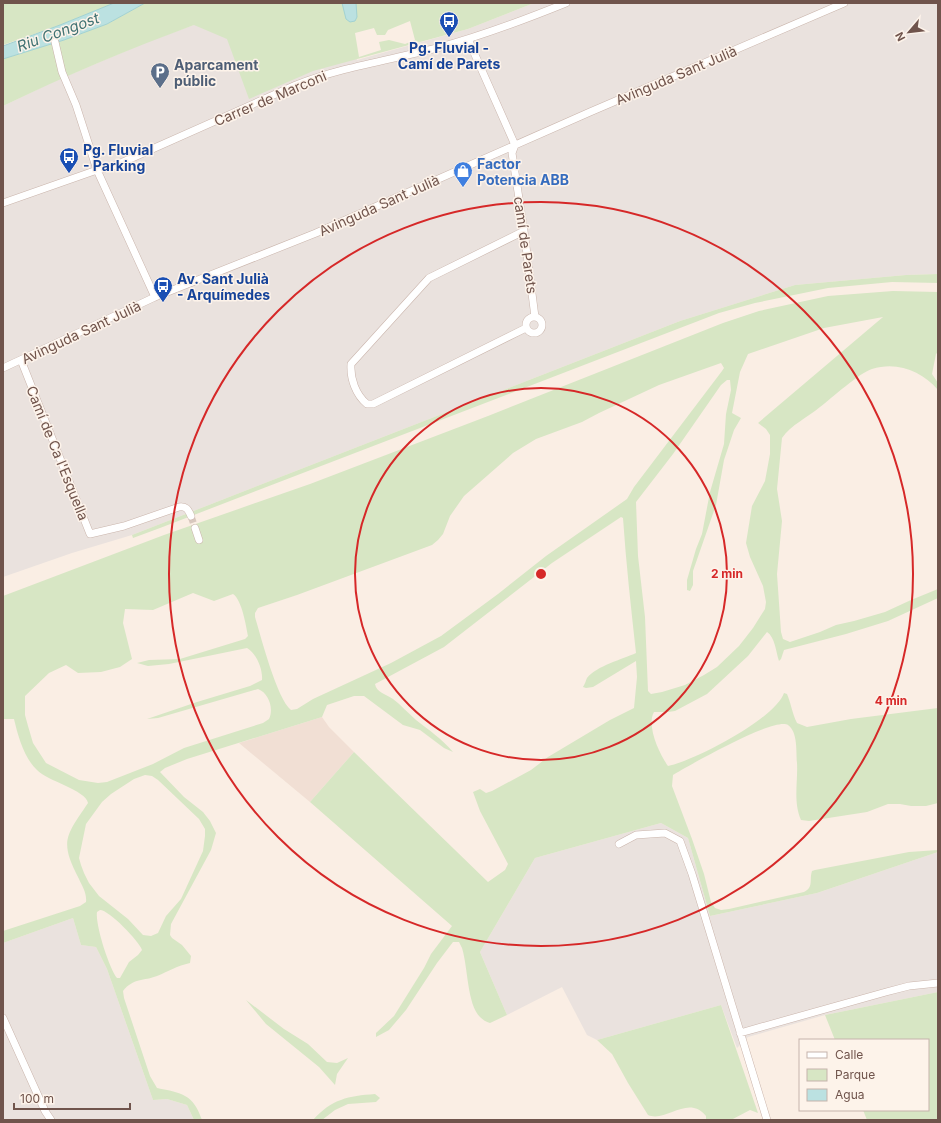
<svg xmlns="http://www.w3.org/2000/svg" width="941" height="1123" font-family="Inter,sans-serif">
<rect width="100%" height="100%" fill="#faeee4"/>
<!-- residential -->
<path fill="#f1dfd4" d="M 322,717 L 329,727 L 354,752 L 310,802 L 239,743 Z"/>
<!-- industrial -->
<path fill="#eae2de" d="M 254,3 L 351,32 L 357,60 L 468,29 L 534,3 L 938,3 L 938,274 L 906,275 L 795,285 L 680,321 L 132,535 L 72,553 L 3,577 L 3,106 L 55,81 L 147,42 Z
M 661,823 L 688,838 L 710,916 L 817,893 L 938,852 L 938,992 L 825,1015 L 748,1037 L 737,1048 L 721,1005 L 597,1040 L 587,1035 L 562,987 L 507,1015 L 480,952 L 535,858 Z
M 73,918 L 81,945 L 96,947 L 107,969 L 153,1100 L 167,1099 L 187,1105 L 194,1120 L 3,1120 L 3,943 Z"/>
<!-- green -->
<path fill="#d7e6c4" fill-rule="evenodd" d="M 3,3 L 114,3 L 60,25 L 3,45 Z
M 145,3 L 534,3 L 468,29 L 313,71 L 249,99 L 227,39 L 194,25 C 129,49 65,76 3,106 L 3,59 L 64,40 L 107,24 ZM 410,21 L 415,40 L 405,44 L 389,40 L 379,42 L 381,50 L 359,57 L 355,33 L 374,28 L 377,35 L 385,35 L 388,30 Z
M 938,274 L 938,283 L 892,282 L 828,288 L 755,303 L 719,313 L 160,528 L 133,538 L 132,535 L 680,321 L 795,285 L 906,275 Z
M 893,291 L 938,292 L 938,352 L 936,354 L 932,374 L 938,383 L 938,390 C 922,371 897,361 872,369 C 859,373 832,398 820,407 C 808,417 791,425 782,438 L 777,489 L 782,521 L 777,574 L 781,632 L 783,639 L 790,642 L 820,632 L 836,625 L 854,621 L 885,612 L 911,600 L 938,589 L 938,598 L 888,621 L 846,634 L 784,650 L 781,659 L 779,661 C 776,652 775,637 767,632 L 748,656 L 707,694 L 675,711 L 668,712 L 654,712 C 646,726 660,755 668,766 C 694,761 775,719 784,693 L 787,694 C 791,703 792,713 797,723 L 807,727 L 851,719 L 938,708 L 938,803 L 926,806 L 911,806 L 900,804 L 888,804 L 867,812 L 809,821 L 801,820 C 793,802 798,782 797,763 C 796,752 798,732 788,725 C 775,716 688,766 673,775 L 672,786 L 692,839 L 704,874 L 711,902 L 715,908 L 721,910 L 729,909 L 804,892 C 814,887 809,880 812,871 L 815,870 L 909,852 L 938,850 L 938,852 L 817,893 L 710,916 L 688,838 L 661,823 L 535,858 L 480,952 L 507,1015 L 490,1023 C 486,1022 483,1020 480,1017 C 467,1004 468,967 462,948 L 459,942 L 453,942 L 437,963 L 406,1010 L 389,1030 L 376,1037 L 376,1033 L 394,1016 L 424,968 L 431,954 L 452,926 L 310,802 L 354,752 L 488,882 L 505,870 L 508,864 L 480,811 L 473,792 L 480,789 L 486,793 L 492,791 L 531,770 L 548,757 L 610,720 L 634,708 L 637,677 L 636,661 L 593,687 L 586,688 L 583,687 C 585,684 586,680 587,678 C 596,666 623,659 636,653 C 631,608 626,563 623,518 L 621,517 L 552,563 L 444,647 L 375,684 C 376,692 387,695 393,699 C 401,705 408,713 416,720 C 429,730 442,739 453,752 L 444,748 L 420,730 L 403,725 L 364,696 L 354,696 L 327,705 L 322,717 L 187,759 L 165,768 L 160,772 L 184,797 L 203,812 L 210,821 L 216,833 L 211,850 L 171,924 L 170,935 L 172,938 L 182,945 L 191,956 L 190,963 C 177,966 169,971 157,976 C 144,981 133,978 123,991 L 124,998 L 150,1076 L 157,1088 C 182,1093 193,1094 202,1120 L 194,1120 L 187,1105 L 167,1099 L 153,1100 L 107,969 L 96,947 L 81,945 L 73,918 L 3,943 L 3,931 L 80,906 L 86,902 C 87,893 82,886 79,879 C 59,841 66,836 88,803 C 86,790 47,781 37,770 C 24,758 18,736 14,719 L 3,719 L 3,596 L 164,535 L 310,484 L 488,416 L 723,323 L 759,311 L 828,296 ZM 883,317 L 758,423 L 766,429 L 770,435 L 770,454 L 765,481 L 752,506 L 746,543 L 750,557 L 763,586 L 766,602 L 765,609 L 753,628 L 739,646 L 717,667 L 704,675 L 685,685 L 662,692 L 651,694 L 648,691 L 645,617 L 638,556 L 636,502 L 673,454 L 721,385 L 727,380 L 730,380 L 731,390 L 726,414 L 724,444 L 710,492 L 702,534 L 696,549 L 687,580 L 687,590 L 690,591 L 693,585 L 693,571 L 716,505 L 724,460 L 734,430 L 741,418 L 732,413 L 740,372 L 748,354 L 824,328 ZM 721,363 L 724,368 L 722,371 L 634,487 L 627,499 L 546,556 L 498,594 L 441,636 L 391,663 L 313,699 L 297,709 L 291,710 C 277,699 261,637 255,617 L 255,613 L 258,608 L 297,595 L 432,545 L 438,540 L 443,534 L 450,516 L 464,496 L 513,453 L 536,439 L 582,422 L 599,413 L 659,385 ZM 193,593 L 214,601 L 233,594 C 242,600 246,626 248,636 L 245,639 L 180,659 L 149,660 L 137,663 L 148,666 L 169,664 L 247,648 C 256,653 263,669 262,680 L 250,686 L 197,702 L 147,719 L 158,718 L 258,689 C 269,693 274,709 269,719 L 263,723 L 184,748 L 153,764 L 107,782 L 98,783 L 79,780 L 46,763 L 33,743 L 28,726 L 25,715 L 25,696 L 49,673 L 66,665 L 78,673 L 101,672 L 120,667 L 132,659 L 123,623 L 125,609 L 153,610 ZM 145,775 L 152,776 L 158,780 L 199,819 L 205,829 L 205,836 L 203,851 L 181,899 L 166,916 L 158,933 L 151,936 L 143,935 L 128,919 L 99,896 L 89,883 L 84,873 L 81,865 L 79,858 L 86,824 L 102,802 L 111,794 L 134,779 ZM 100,910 C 109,910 139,941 142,950 L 138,955 L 129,962 L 120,978 L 117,978 C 109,968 95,924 97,912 Z
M 938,992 L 938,1120 L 867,1120 L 863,1110 L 928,1110 L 928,1040 L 835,1040 L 825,1015 Z
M 246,1000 L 284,1029 L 308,1044 L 327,1062 L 337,1063 L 348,1058 L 337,1074 L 335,1085 L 319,1067 L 266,1024 Z
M 721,1005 L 758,1113 L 750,1110 L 731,1120 L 703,1120 L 706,1119 L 706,1116 C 688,1094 666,1123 648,1115 L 628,1083 L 612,1054 L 597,1040 Z
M 375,1094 L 380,1098 L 376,1102 L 348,1104 L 335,1110 L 322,1120 L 313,1120 C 332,1099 348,1096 375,1094 Z"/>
<!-- water -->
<path fill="#bbe1e1" stroke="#a2d2d2" d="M 114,3 L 145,3 L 107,24 L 64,40 L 3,59 L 3,46 L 60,25 Z
M 342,3 L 356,3 L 357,17 L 355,21 L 350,22 L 346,19 Z"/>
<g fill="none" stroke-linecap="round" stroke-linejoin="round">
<!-- street-tunnel -->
<path stroke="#d8c8be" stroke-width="7" stroke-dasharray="7 3.5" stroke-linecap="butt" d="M 191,516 L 195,528"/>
<!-- street casing -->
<g stroke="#cab5ac" stroke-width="8">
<path id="street" d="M 468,39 L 515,145 L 512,153 L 524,231 L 535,317
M 55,42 L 62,72 L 76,105 L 97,170 L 155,297
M 3,203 L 97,170 L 114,166 L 296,85 C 342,67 390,60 437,48 C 481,36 524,20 566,3
M 524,231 L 429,278 L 351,364 C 350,379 356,395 367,404 L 373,404 L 526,328
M526 325a8 8 0 1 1 16 0a8 8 0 1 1-16 0Z
M 21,360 L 90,534 L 124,526 L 179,507 C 186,506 188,509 191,516
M 3,368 L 155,297 L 316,233 L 590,112 L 844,3
M 195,528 L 199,540
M 619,844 L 636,835 L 665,833 L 680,841 L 692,874 L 767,1120
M 3,1018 L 45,1111 L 51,1120
M 740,1033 L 886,992 L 909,986 L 938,983"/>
</g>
<!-- street -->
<use href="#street" stroke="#fff" stroke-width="7"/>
</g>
<!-- distance rings -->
<g fill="none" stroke="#d62828" stroke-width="2">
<circle cx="541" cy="574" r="186"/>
<circle cx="541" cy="574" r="372"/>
</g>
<!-- icons -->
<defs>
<g id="bus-pin" transform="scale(1)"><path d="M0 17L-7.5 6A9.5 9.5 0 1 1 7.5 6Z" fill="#1a4fb4" stroke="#fdf3ea"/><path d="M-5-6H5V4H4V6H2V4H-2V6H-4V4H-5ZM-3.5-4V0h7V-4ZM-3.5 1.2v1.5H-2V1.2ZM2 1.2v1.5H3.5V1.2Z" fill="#fff"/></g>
<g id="parking-pin" transform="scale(1)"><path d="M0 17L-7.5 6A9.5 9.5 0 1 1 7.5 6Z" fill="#5c6f8a" stroke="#fdf3ea"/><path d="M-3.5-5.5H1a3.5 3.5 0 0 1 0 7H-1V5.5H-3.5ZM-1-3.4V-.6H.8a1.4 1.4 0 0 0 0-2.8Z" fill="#fff"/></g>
<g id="shop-pin" transform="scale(1)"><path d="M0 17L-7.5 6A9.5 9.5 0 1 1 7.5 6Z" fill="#3f7fe0" stroke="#fdf3ea"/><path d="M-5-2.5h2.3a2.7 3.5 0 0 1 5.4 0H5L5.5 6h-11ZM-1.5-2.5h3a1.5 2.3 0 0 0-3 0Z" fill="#fff"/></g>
</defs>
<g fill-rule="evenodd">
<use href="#bus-pin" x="449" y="21"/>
<use href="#parking-pin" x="160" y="72"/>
<use href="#bus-pin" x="69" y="157"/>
<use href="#shop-pin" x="463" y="171"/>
<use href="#bus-pin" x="163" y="286"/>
</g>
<g text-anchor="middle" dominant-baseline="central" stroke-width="3" stroke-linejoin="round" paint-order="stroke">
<!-- transit labels -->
<g font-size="14" font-weight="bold" fill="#164399" stroke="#fdf3ea" text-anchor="start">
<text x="449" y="47" text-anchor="middle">Pg. Fluvial -<tspan x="449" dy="16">Camí de Parets</tspan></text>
<text x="83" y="149">Pg. Fluvial<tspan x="83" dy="16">- Parking</tspan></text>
<text x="177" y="278">Av. Sant Julià<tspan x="177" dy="16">- Arquímedes</tspan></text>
</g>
<!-- service labels -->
<g font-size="14" font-weight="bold" fill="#4e5e75" stroke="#fdf3ea" text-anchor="start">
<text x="174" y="64">Aparcament<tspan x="174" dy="16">públic</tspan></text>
</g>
<!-- street labels -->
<g font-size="14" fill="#70544c" stroke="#fdf3ea">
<text transform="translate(676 75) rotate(-23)">Avinguda Sant Julià</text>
<text transform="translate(270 98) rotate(-23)">Carrer de Marconi</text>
<text transform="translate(379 205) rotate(-24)">Avinguda Sant Julià</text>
<text transform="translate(526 245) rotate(82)">camí de Parets</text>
<text transform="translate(81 332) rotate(-25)">Avinguda Sant Julià</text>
<text transform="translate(58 453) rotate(68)">Camí de Ca l'Esquella</text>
</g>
<!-- shop labels -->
<g font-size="14" font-weight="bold" fill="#366cbe" stroke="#fdf3ea" text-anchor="start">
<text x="477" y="163">Factor<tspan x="477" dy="16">Potencia ABB</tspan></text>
</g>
<!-- water labels -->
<g font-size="15" font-style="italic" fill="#427374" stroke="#fdf3ea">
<text transform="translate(58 32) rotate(-20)">Riu Congost</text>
</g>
</g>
<circle cx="541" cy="574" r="6" fill="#d62828" stroke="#fdf3ea" stroke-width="2"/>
<g font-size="12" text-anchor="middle" font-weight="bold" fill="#d62828" stroke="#fdf3ea" stroke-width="3" stroke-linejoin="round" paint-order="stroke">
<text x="727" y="578">2 min</text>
<text x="891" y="705">4 min</text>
</g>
<!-- border -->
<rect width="941" height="1123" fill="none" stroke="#70544c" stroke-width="8"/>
<!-- legend -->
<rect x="799" y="1039" width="130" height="72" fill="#fdf3ea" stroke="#c5b3ab"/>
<rect x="807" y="1052" width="20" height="6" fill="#ffffff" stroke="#c5b3ab"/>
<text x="835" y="1059" font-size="12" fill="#70544c">Calle</text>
<rect x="807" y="1069" width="20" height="12" fill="#d7e6c4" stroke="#c5b3ab"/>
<text x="835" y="1079" font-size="12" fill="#70544c">Parque</text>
<rect x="807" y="1089" width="20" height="12" fill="#bbe1e1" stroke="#c5b3ab"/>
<text x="835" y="1099" font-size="12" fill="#70544c">Agua</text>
<!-- north arrow -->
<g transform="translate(909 32) rotate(242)" stroke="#fdf3ea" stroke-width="3" paint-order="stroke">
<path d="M0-3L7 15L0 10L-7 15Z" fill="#70544c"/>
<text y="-6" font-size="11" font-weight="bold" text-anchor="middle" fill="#70544c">N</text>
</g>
<!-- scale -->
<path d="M14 1103v6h116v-6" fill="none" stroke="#70544c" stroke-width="2"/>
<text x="20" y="1103" font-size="12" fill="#70544c" stroke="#fdf3ea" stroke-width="3" paint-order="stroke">100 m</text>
</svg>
